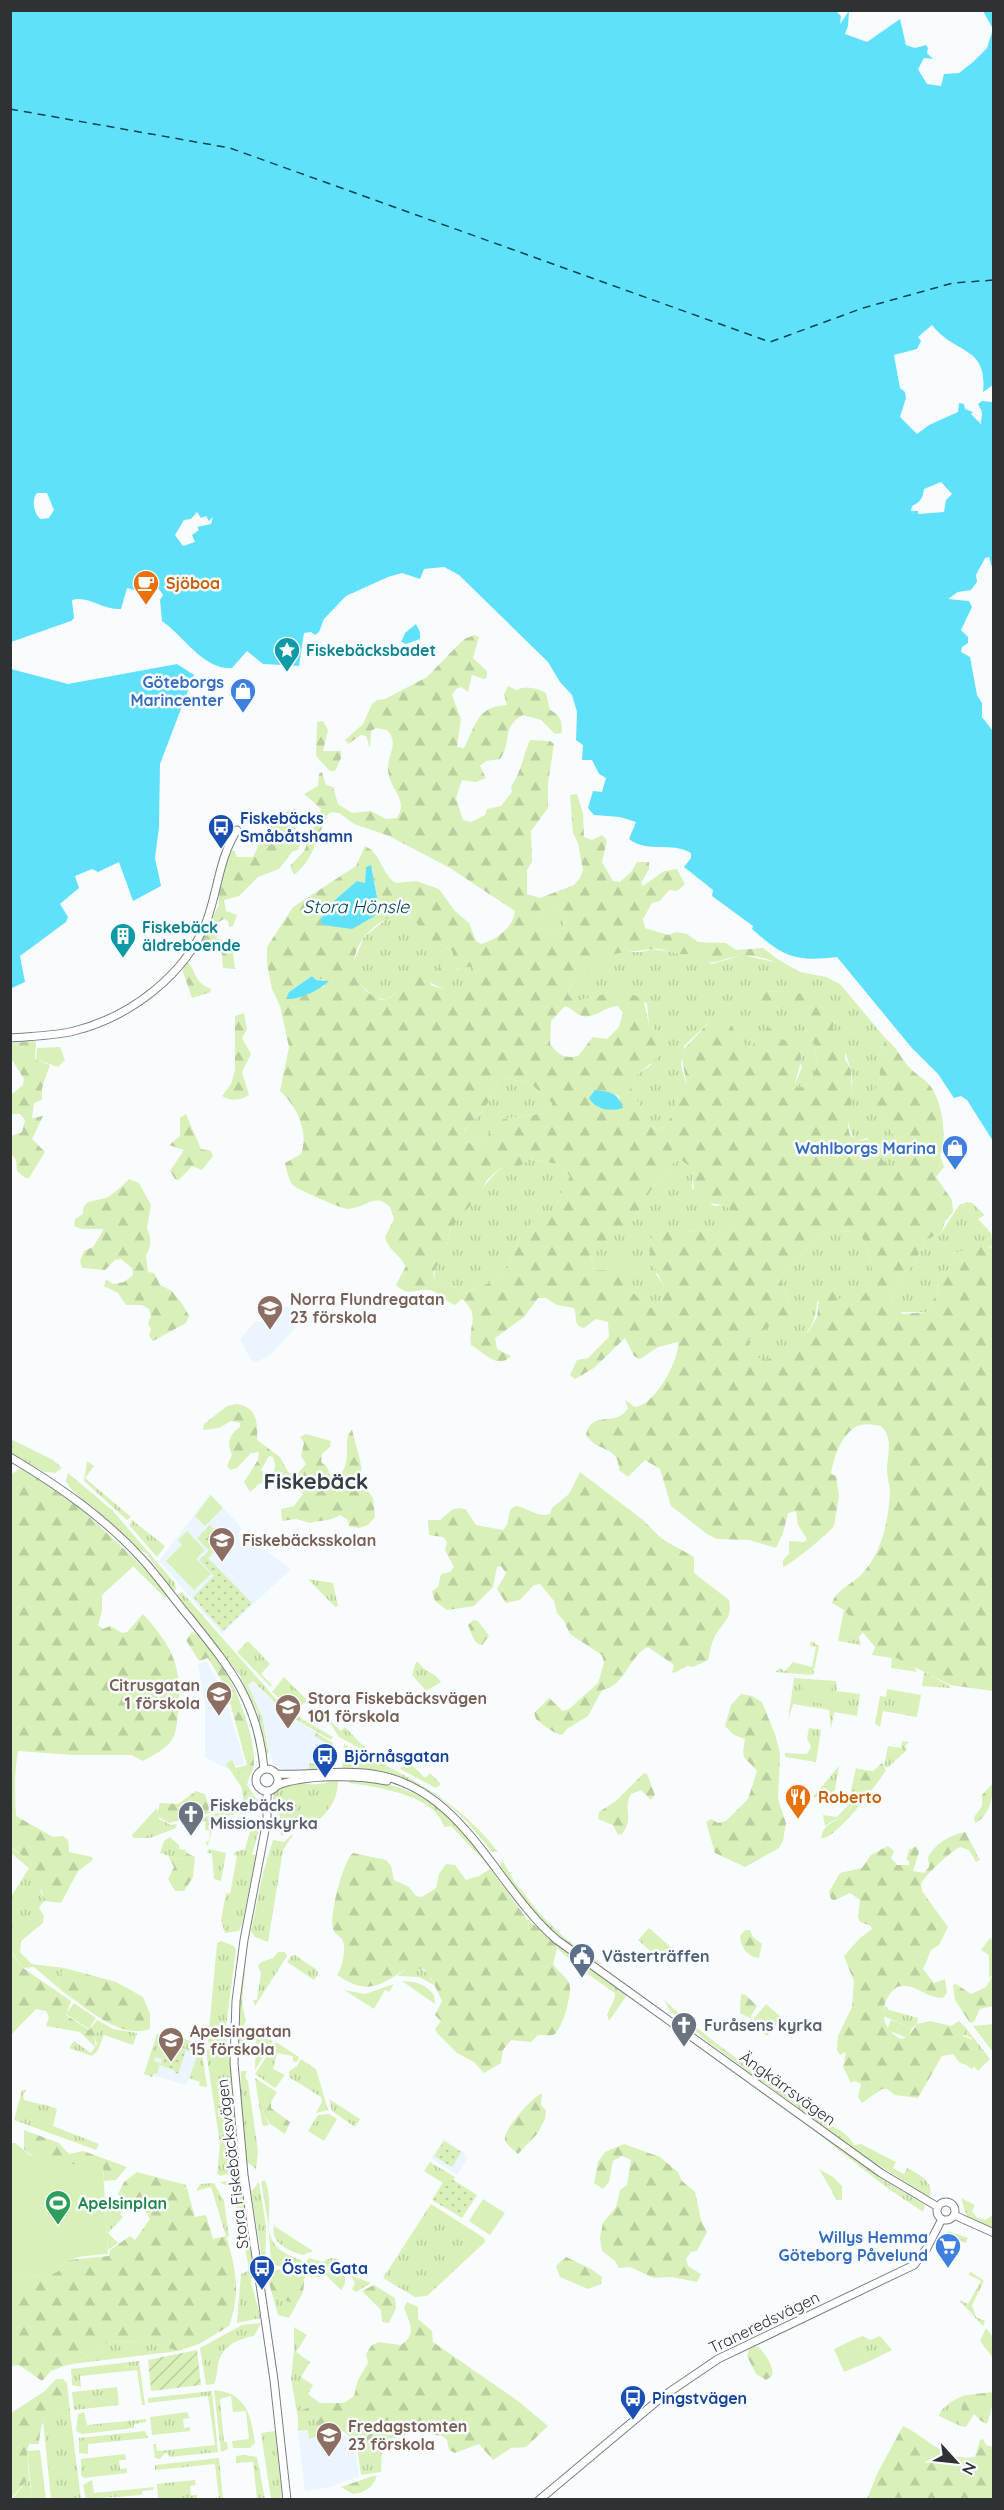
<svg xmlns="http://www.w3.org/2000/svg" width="1004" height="2510" font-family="Quicksand,sans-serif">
<defs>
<pattern id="grass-tufts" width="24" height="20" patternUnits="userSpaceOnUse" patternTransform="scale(1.5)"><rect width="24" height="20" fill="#d9f0b8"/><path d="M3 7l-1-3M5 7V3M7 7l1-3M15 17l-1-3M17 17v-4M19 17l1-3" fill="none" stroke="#bbce9f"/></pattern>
<pattern id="forest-firs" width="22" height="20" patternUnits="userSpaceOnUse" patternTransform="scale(1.5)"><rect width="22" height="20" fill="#d9f0b8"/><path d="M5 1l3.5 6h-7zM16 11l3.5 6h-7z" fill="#bbce9f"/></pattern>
<pattern id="park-dots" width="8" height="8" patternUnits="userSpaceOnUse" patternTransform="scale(1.5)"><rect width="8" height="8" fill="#d9f0b8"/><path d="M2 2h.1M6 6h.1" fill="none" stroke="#bbce9f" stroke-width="1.8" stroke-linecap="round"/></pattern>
<pattern id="garden-furrows" width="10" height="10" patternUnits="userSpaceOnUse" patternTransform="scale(1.5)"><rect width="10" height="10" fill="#d9f0b8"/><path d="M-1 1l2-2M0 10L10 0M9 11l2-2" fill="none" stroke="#bbce9f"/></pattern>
</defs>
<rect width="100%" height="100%" fill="#f9fcfe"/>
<!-- built -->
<path fill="#eaf5ff" d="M 284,1306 L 288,1307 L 301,1322 L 270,1355 L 257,1362 L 251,1360 L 240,1339 L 255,1322 L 266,1320 Z
M 210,1494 L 242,1528 L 238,1535 L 240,1540 L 254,1542 L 291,1569 L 222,1634 L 159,1561 Z
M 207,1661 L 225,1697 L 245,1764 L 228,1769 L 205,1757 L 205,1704 L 198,1664 Z
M 253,1682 L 287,1715 L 333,1742 L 330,1761 L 316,1765 L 310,1770 L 287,1772 L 273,1764 L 262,1717 L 248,1685 Z
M 157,2035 L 167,2035 L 195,2045 L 199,2053 L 186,2085 L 144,2073 Z
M 444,2139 L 465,2153 L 464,2156 L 468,2158 L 457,2175 L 431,2158 Z
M 310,2430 L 337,2432 L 354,2440 L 359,2476 L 330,2487 L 305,2491 L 298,2432 Z"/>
<!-- grass -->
<path fill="url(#grass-tufts)" d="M 554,910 L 564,917 L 565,927 L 555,931 L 539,929 L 534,920 L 537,916 Z
M 403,914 L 417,920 L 423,930 L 453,952 L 453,959 L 439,968 L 457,970 L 467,966 L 473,966 L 476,972 C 471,986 463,989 450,992 L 412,974 L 409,985 L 403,989 L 386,999 L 375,998 L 357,981 L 352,966 L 364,937 L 390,916 Z
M 651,949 L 688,954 L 712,964 L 743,955 L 779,963 L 779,960 L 800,972 L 826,977 L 840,984 L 886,1039 L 878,1057 L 880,1077 L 872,1098 C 883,1124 909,1142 897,1171 L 886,1168 L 879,1156 L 878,1147 L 867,1138 L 857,1141 C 839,1126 857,1091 851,1070 C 846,1054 842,1042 833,1028 L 834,1018 L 786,991 L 766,992 L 776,1006 L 784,1005 L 795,1011 L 797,1019 L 803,1024 L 814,1042 L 818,1064 L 809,1083 L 799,1088 L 795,1084 L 802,1067 L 788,1042 L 759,1033 L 751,1048 L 742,1043 L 735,1032 L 710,1021 L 684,1046 L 681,1065 L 687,1087 L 678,1094 C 677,1109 671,1121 659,1130 L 644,1124 L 642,1111 L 631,1088 L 635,1076 L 651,1065 L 660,1035 L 649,1024 L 647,1003 L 608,993 L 574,1002 L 568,994 C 573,975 598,955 618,952 C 630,950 639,955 651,949 Z
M 508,1079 L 530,1083 L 552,1103 L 551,1108 L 547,1113 L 503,1119 L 484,1139 L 473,1145 L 468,1142 L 464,1132 C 469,1124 475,1120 481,1113 C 494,1098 486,1092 508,1079 Z
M 529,1159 L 558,1164 L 570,1176 L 553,1211 L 520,1238 L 506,1272 L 491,1282 L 462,1294 L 457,1288 L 435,1281 C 432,1266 442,1259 447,1246 C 449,1240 448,1233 451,1228 C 455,1222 495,1172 499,1170 C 509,1165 519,1166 529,1159 Z
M 681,1160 L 693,1169 L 692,1188 L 714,1206 L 725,1205 L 734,1211 L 731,1228 L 722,1236 L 709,1230 L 689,1232 L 656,1274 L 664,1286 L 662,1300 L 651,1308 L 626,1287 L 626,1271 L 621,1260 L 608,1270 L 594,1270 L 591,1254 L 634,1219 L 651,1190 L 674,1162 Z
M 967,1202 L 972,1203 L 985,1215 L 978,1219 L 991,1233 L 993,1246 L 954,1253 C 952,1265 948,1274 938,1281 L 937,1293 L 927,1312 L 898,1312 L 891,1304 L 901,1277 L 913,1265 L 926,1240 L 942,1232 L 959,1205 Z
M 859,1231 C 875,1264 882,1288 847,1308 L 830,1289 L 817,1302 C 816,1335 794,1345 767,1360 L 757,1358 L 748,1345 L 752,1331 C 771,1329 779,1318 788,1302 L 781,1278 L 787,1266 L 801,1255 L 815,1238 L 832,1232 Z
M 11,1439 L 53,1460 L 62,1468 L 55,1473 L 44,1472 L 11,1453 Z
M 87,1461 L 94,1466 L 85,1478 L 131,1517 L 127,1520 L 84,1481 Z
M 68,1473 L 113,1511 L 175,1583 L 176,1589 L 174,1592 L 146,1553 L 134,1547 L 70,1488 L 66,1481 Z
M 132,1520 L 165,1546 L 157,1557 L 130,1526 Z
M 138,1562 L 168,1596 L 165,1598 L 133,1566 Z
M 308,1579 L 333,1583 L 338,1606 L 335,1607 Z
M 182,1592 L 276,1699 L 299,1717 L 333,1737 L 331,1740 L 288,1715 L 253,1681 L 248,1685 L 262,1717 L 269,1753 L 266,1754 L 257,1712 L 239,1674 L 176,1595 Z
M 844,1610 L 863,1632 L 859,1637 L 861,1645 L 838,1641 Z
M 248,1641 L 270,1664 L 261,1674 L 272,1685 L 271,1687 L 237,1652 Z
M 811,1641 L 819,1646 L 813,1675 L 775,1672 L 780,1668 L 785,1671 L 793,1662 L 812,1667 L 816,1647 L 810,1646 Z
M 875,1647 C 888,1652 913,1659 917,1672 L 891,1668 L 892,1658 L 872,1655 Z
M 416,1662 L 418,1662 C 424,1672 435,1672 441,1682 L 426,1691 L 412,1675 Z
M 924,1672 L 950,1686 L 951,1688 L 922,1686 Z
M 284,1677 L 307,1700 L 295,1712 L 272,1692 Z
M 794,1678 L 836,1681 L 837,1691 L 860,1694 L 857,1716 L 834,1712 L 831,1729 L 829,1710 L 793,1704 L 788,1721 Z
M 887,1689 L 921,1695 L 917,1717 L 883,1711 L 880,1727 L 875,1724 L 880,1696 L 886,1697 Z
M 326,1717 L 341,1731 L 345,1727 L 371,1754 L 339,1737 Z
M 809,1728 L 821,1730 L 816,1762 L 785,1757 L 785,1753 L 807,1754 L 811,1747 L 807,1738 Z
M 316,1733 L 333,1743 L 329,1766 L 308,1770 L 310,1763 L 314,1764 L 318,1756 L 325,1759 L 330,1745 L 314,1736 Z
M 902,1741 L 909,1742 L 905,1746 L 907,1750 L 887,1768 L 884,1766 L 888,1746 L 901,1748 Z
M 344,1744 C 404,1775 456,1797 498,1852 L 491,1851 C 469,1822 442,1792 406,1781 C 386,1775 363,1773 342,1769 Z
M 232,1760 L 238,1773 L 250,1775 L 247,1785 L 261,1805 L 244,1806 L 242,1788 L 226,1764 Z
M 407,1760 L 425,1778 L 430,1773 L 441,1784 L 436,1788 L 400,1769 Z
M 839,1766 L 833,1801 L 813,1797 Z
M 856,1768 L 863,1770 C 853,1781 859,1797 849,1810 C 843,1819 833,1819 825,1826 L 823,1815 L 837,1817 L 848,1805 Z
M 348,1778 C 419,1785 447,1805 487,1864 L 451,1826 L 444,1827 C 436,1795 377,1787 349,1783 Z
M 332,1780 L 338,1780 C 338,1803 326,1813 310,1829 L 295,1827 L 281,1836 L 280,1816 L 272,1804 L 274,1793 C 291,1775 315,1791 332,1780 Z
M 157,1808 L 159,1819 L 171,1825 L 177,1824 L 176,1828 L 150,1838 L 133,1838 L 132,1835 Z
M 226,1811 L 234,1811 L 234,1815 L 215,1817 L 208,1846 L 205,1842 L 209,1841 L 210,1831 L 205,1830 L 206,1821 L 187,1825 L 186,1822 Z
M 259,1819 L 262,1820 L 252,1854 L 256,1855 L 242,1924 L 239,1931 L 225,1933 L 221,1920 L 226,1893 L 230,1894 L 237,1856 L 234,1855 L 235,1852 L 245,1849 L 251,1828 Z
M 294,1833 L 283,1850 L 268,1942 L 255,1937 L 251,1931 L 263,1873 L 273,1840 L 284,1842 Z
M 170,1837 L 179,1845 L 179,1849 L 185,1850 L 187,1853 L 181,1860 L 160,1853 L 164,1841 Z
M 10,1847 L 32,1863 C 31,1879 41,1886 44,1901 L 39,1908 L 44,1916 L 43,1923 L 21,1941 L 20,1952 L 32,1964 L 64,1968 L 56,1983 L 62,1991 L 34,1967 L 23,1968 L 11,1951 L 11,1897 L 29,1868 L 11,1853 Z
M 208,1849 L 226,1853 L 221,1881 L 214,1879 L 212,1854 L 207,1852 Z
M 502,1860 L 514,1881 L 540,1914 L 566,1939 L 604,1965 C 558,1949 526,1905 500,1866 Z
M 649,1928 L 672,1948 L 666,1958 L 659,1959 L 638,1940 Z
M 990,1938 L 993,1940 L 993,1975 L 989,1978 L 989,1955 L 981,1950 Z
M 221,1941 L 234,1946 L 236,1950 L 226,2027 L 227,2043 L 208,2043 L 217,1943 Z
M 558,1945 L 627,1995 L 609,2021 L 607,2015 L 615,1997 L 615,1993 L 579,1968 L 558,1949 Z
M 278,1952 L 285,1952 L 287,1956 L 255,2006 L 253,2000 L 257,2000 L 261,1973 L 258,1966 L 261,1962 L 273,1958 Z
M 295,1955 L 317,1970 L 318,1974 L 314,1980 L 287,1962 L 291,1956 Z
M 246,1958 L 242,2004 L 246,2021 L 243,2027 L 244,2042 L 238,2044 L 240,2001 Z
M 418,1967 L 428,1973 L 434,1985 L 419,1977 L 397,1976 L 407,1968 Z
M 402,1981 C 415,1981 426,1984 434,1995 L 435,2004 Z
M 394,1984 L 389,1992 L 385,1990 L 374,2009 L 344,1990 L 365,1994 Z
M 664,2000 C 711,2042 764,2078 815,2116 C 829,2126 847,2130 854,2145 L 861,2144 L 896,2162 L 893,2168 L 904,2174 L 907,2168 C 918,2174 936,2182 929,2197 L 855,2150 L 707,2041 L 670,2011 Z
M 885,2005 L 889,2010 L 918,2018 L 917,2024 L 912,2028 L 883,2016 Z
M 101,2022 L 113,2029 L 137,2033 L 133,2045 L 104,2035 L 98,2050 L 92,2056 L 69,2048 L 74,2041 L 91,2053 L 97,2044 L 94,2036 L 102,2027 Z
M 993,2024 L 994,2024 L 993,2052 L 973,2026 Z
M 966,2028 L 990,2059 L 978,2071 L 974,2066 L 972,2069 L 966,2065 L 970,2066 L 972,2038 L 962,2034 Z
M 257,2030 L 273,2041 L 255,2070 L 256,2032 Z
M 157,2034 L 172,2034 L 201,2045 L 207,2087 L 199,2086 L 200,2082 L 189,2078 L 198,2054 L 177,2046 L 178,2040 L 170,2037 L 162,2059 L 155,2057 L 154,2061 L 160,2063 L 157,2074 L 154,2073 L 152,2077 L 144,2074 Z
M 680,2034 L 688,2038 L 885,2181 L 925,2205 L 923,2212 L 886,2187 L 817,2133 Z
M 276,2042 L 299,2057 L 297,2062 L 293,2061 L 293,2056 L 277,2053 L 273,2069 L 285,2075 L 275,2088 L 255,2074 Z
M 210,2047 L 229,2048 L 237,2165 L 232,2172 L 221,2176 L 217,2173 L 220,2144 L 207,2058 L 207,2050 Z
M 301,2059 L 316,2069 L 328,2110 L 316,2113 L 322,2102 L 321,2097 L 289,2077 L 289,2071 L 297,2066 Z
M 241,2071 L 247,2071 L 245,2077 L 248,2081 L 258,2151 L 256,2169 L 247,2162 L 240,2101 Z
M 255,2078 L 269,2087 L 262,2110 L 269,2125 L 263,2126 L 262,2123 Z
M 22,2090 L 26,2090 L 23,2095 L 24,2100 C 37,2104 46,2104 57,2109 L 53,2126 L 99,2144 L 96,2150 L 14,2120 Z
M 329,2099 L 360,2119 L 355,2127 L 332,2111 Z
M 329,2114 L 337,2119 L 324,2141 L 308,2131 L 318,2115 Z
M 430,2162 L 455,2177 L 453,2180 L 447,2176 L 443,2183 L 424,2171 Z
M 265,2180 C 279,2219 249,2243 303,2261 L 303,2269 L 277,2266 L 271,2261 L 268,2222 L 261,2182 Z
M 232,2181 L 240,2189 L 243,2199 L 253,2267 L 251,2283 L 261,2318 L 237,2323 L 241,2274 L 248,2271 L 248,2264 L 234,2189 L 219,2182 Z
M 259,2182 L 266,2226 L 265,2276 L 251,2192 Z
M 214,2183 L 224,2201 L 229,2237 L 226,2236 L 211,2187 L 196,2191 L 200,2184 Z
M 961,2198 L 975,2205 L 972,2211 L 977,2218 L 985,2220 L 993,2215 L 993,2230 L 967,2217 Z
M 111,2200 L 122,2211 L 120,2214 L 123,2217 L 108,2233 L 118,2243 L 108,2250 L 105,2201 Z
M 431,2204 L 484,2238 L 485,2242 L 427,2296 L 415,2297 L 383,2278 Z
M 274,2226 L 313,2251 L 303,2255 C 289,2251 270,2243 274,2226 Z
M 948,2231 L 968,2238 L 965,2243 L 960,2240 L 949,2253 L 939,2247 Z
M 309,2258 L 323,2262 L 330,2258 L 339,2259 L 339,2266 L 309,2268 L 306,2262 Z
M 336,2270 L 371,2283 L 356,2292 L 352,2289 L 355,2283 L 351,2276 L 345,2276 L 345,2284 L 341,2290 L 325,2274 L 323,2277 L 309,2277 L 312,2272 Z
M 971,2272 L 984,2281 L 972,2305 L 976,2317 L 985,2321 L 983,2326 L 959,2300 L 968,2304 L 981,2281 L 968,2274 Z
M 273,2297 L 296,2304 L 298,2302 L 289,2318 L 278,2315 Z
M 261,2323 L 254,2336 C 238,2339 221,2346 218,2365 C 217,2372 217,2378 214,2384 L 206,2385 L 200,2348 L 242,2325 Z
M 294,2327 L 307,2335 L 296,2352 L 310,2362 L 301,2377 L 313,2385 L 308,2394 L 320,2403 L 297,2412 L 291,2379 L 294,2351 Z
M 986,2328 L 993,2337 L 993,2358 L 980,2341 Z
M 863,2336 L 870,2340 L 880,2336 L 892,2350 L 868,2362 L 857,2338 Z
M 146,2341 L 178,2351 L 64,2365 L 82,2359 L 108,2342 Z
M 139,2361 L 145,2405 L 142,2405 L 137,2370 L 80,2376 L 81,2387 L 72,2385 L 71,2369 Z
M 117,2387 L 119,2405 L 74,2410 L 72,2392 Z
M 214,2390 C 247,2393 251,2415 255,2443 L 250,2448 L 233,2448 L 232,2441 L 249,2439 L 246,2411 L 233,2412 L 231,2396 L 220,2399 L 224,2442 L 227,2442 L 228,2449 L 221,2452 Z
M 212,2391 L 218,2452 L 170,2457 L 166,2452 L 160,2459 L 155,2458 L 153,2444 L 156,2444 L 157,2451 L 215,2445 L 208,2396 L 148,2403 L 148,2398 Z
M 967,2395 L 960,2426 L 939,2416 C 942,2406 957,2397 967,2395 Z
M 56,2410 L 71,2420 L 81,2499 L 51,2499 L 43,2420 L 50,2412 Z
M 84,2412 L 87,2425 L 146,2419 L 146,2422 L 134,2424 L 134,2428 L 82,2434 L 76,2431 L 78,2414 Z
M 188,2412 L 189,2418 L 183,2419 L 184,2428 L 190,2427 L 190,2431 L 152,2435 L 150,2417 Z
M 317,2416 L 319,2428 L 323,2434 L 309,2439 L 308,2430 L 298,2431 L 298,2418 Z
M 145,2431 L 148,2438 L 88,2444 L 88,2454 L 79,2453 L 79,2438 Z
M 275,2431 L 282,2499 L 271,2499 L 261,2433 Z
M 356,2440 L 375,2448 L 382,2445 L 381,2472 L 361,2475 Z
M 125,2454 L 126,2460 L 119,2460 L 120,2469 L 127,2468 L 127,2473 L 84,2478 L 81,2475 L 81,2459 Z
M 245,2455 L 257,2457 L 265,2499 L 257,2499 L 253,2462 L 236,2463 L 236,2456 Z
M 219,2458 L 223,2499 L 219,2498 L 215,2464 L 155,2470 L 155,2465 Z
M 29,2478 L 32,2499 L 11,2500 Z
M 92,2480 L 94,2493 L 154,2487 L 153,2490 L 142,2491 L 142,2495 L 86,2499 L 83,2485 Z
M 195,2480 L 196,2485 L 190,2486 L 191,2495 L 197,2495 L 197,2498 L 158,2499 L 157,2484 Z"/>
<!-- forest -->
<path fill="url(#forest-firs)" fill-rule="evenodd" d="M 475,635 L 479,637 L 473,658 L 487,671 L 487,677 L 484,679 L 472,675 L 468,692 L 461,687 L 456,689 L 452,695 L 461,719 L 457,747 L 464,748 C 476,725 477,706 507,705 L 504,694 L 508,686 L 516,690 C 527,685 536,688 546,693 L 550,710 C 561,716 562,721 562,733 L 555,734 L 541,720 L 523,715 C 500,728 513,741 500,759 L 486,761 L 480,766 L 486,778 L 476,782 L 462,780 L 456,798 L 463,820 L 471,822 L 485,815 L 487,809 L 501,806 L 512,792 L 511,786 C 521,774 523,755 530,740 L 550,741 L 554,744 L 548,783 L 548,808 L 531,831 L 532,862 L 527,870 L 527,894 L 540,898 L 574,885 L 580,878 L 583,870 L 578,843 L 573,833 L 570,795 L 577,794 L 583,813 L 584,837 L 592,840 L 602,835 L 607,840 L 602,862 L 613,881 L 620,882 L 631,872 L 637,862 L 649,862 L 649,869 L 641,883 L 643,886 L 664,871 L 677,869 L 685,884 L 677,891 L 669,890 L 660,901 L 652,903 L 643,919 L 645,928 L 668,935 L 676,932 L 687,934 L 698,942 L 726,943 L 736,950 L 763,948 L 779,960 L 779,964 C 769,959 752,954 741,956 C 716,959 711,970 688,954 C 675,956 664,947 651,949 C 621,954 613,949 587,970 C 577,978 572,980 568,994 L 574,1002 L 608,993 L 627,993 L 643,998 L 649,1024 L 660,1035 L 662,1046 L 659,1057 L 635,1076 L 631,1088 L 642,1111 L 644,1124 L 659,1130 C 671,1121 677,1109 678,1094 L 687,1087 L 681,1052 L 710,1021 L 729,1022 L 742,1043 L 751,1048 L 759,1033 L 769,1028 L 777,1030 L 779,1038 C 811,1051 800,1059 795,1084 L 799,1088 L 809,1083 L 818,1064 L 814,1042 L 803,1024 L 797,1019 L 795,1011 L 757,1000 L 755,995 L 766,992 L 786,991 L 822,997 L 832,1004 L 835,1009 L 833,1028 L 845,1047 L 845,1059 L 851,1070 L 852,1099 L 848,1127 L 850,1135 L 857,1141 L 872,1139 L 887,1168 L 897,1170 C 909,1142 883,1123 871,1098 L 880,1077 L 878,1057 L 886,1039 C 897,1047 901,1059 910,1068 C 916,1075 926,1079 931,1087 C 942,1102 948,1138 940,1155 L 944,1167 L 936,1177 L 952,1200 L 953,1212 L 945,1221 L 942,1232 L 926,1240 L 913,1265 L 901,1277 L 891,1304 L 903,1314 L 927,1312 L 937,1293 L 938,1281 C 948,1274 952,1265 954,1253 L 966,1250 L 971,1243 L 982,1242 L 990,1248 L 993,1246 L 993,1691 L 950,1685 L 875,1647 L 844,1610 L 832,1603 C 836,1590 852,1584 861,1575 C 882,1553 888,1522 890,1493 C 890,1486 887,1478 887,1470 C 887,1456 894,1438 881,1426 C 875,1425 867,1423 861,1425 C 843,1429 833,1458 831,1474 L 836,1476 L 839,1496 L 834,1526 C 828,1534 789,1566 783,1567 L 783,1560 L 789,1554 L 789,1541 L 804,1542 L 807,1539 L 798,1525 L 796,1511 L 788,1513 L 783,1533 L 776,1548 L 749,1540 L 717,1539 L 707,1534 L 671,1506 L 660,1469 L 645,1460 L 628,1477 L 619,1470 C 620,1446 596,1452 586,1435 C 591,1409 617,1428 628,1408 L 625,1400 L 635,1407 C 656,1405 680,1358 678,1342 L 658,1347 L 640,1359 L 634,1356 L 625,1338 L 594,1368 L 575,1379 L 570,1375 L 577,1360 L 588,1358 L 609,1337 L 608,1322 L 596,1319 L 584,1328 C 572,1325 578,1317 574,1308 L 557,1305 L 546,1298 L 538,1298 L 524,1317 L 495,1338 L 497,1349 L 511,1356 C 497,1370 485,1353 471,1345 C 467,1326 482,1316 462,1299 L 455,1305 C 445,1302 439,1291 429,1290 C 416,1288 410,1298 396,1285 L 406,1266 C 399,1254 388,1250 385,1237 L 394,1219 L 390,1207 C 373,1192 368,1208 348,1209 C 342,1209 296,1189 293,1185 C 288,1179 287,1171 285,1163 L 301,1154 C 309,1132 297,1106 280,1091 L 289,1047 L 280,1006 L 272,989 L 267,964 L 267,947 L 293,907 L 356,866 L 365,846 C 382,854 381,874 396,883 L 416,881 L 439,889 L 455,911 L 469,923 L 476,941 L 481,944 C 496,940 513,928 515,911 L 450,868 L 389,836 L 354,824 L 339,813 L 332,812 L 328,814 C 318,835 313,861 294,875 L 290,866 L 304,851 L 319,815 L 321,809 L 304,794 L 318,786 L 319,774 L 322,772 L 326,785 L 333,787 L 338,804 L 352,813 L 371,811 L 386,819 L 397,818 C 409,798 390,792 388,770 C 387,753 400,745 387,730 L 376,728 L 371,731 L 370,748 L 366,736 L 361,735 L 348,744 L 345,740 L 363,724 L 372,704 L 377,700 L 385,699 L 427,677 L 464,639 ZM 366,867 L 372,869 L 377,897 L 375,915 C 356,931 342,927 320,921 L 329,905 L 357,881 L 365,884 ZM 554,910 L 564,917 L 565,927 L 555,931 L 539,929 L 535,920 L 537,916 ZM 400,914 C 429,915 417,950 447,947 L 453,952 L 453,959 L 438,968 L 439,973 L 473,966 L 476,972 C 467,994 450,992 431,985 C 428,973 427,963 413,960 L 409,966 C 413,976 412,984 402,989 C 398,992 390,998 386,999 C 380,1001 374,997 369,993 C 335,965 365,922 400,914 ZM 312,976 L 316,980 L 324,979 L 325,986 L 296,998 L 289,992 ZM 565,1006 C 572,1008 575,1014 582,1016 C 595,1019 605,1006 618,1006 L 623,1013 L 619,1027 L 607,1039 L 593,1037 L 578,1056 C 564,1059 559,1055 550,1044 L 551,1021 ZM 508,1079 L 530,1083 L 552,1103 L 551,1108 L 547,1113 L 503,1119 L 484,1139 L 473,1145 L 468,1142 L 464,1131 C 469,1124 475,1120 481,1113 C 494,1098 486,1092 508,1079 ZM 598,1090 L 619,1096 L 622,1108 L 611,1110 L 597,1107 ZM 530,1159 L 558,1164 L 570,1176 L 553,1211 L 532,1222 L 520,1238 L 506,1272 L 491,1282 L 463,1294 L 457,1288 L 435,1281 L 433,1273 L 447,1247 L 450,1229 L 479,1195 L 487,1180 L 499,1169 L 520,1166 ZM 681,1160 L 693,1169 C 692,1220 709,1193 733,1211 L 731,1228 L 722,1236 L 709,1230 L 689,1232 L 682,1226 L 657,1229 L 649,1242 L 650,1259 L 664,1286 L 662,1300 L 651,1308 L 626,1287 L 626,1271 L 621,1259 L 608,1270 L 594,1270 L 591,1255 L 634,1219 L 651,1190 L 674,1162 ZM 859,1231 C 875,1264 882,1288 847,1308 L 830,1288 L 820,1287 L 817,1317 L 809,1331 L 767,1360 L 757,1357 L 748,1345 L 752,1331 L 764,1330 L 779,1318 L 800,1312 L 798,1303 L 788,1302 L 781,1278 L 787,1266 L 801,1255 L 815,1238 L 832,1232 Z
M 323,721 L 328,730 L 323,751 L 341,751 L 341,758 L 335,771 L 330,771 L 316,756 L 317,722 Z
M 296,808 L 301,820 L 294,832 L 302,838 L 299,849 L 292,852 L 279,869 L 258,877 L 239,896 L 224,900 L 226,911 L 237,915 L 233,926 L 229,927 L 228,921 L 224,919 L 214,925 L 217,938 L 232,944 L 235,969 L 223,968 L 222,954 L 217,950 L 201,950 L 197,947 L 219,905 L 218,886 L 230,852 L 234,850 L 237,857 L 253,857 L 260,842 L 269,833 L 272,822 L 282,817 L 285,812 Z
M 185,962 L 189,963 C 196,973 196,984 210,988 L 211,992 L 192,998 L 183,972 Z
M 244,1013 L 247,1029 L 242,1038 L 251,1054 L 242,1072 L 249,1095 C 241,1101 230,1101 222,1096 L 231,1084 L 235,1070 L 235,1016 Z
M 36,1041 L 35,1059 L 50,1065 L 42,1088 L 42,1100 L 34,1103 L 32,1118 L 43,1116 L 32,1139 L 45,1152 L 29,1178 L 25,1178 L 17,1171 L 16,1160 L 11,1153 L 11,1136 L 22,1132 L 25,1120 L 20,1114 L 11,1114 L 11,1095 L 23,1085 L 24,1079 L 11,1058 L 11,1043 Z
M 186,1114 L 201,1149 L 211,1151 L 213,1156 L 202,1170 L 192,1166 L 179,1180 L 175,1179 L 170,1171 L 184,1150 L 169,1145 L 180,1136 L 180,1118 Z
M 129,1179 L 139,1183 L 151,1205 L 147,1228 L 150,1237 L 150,1246 L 146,1256 L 148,1272 L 154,1273 L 160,1285 L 172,1291 L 183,1305 L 189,1316 L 186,1323 L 153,1341 L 149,1336 L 151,1329 L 148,1324 L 151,1316 L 149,1309 L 142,1305 L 126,1305 L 118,1293 L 104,1286 L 106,1279 L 113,1284 L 124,1282 L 133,1275 L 132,1268 L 121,1259 L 115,1260 L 105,1270 L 82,1268 L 80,1261 L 84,1251 L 93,1247 L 104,1229 L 81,1229 L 74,1226 L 75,1219 L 83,1214 C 82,1198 97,1202 108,1197 C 112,1195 127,1182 129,1179 Z
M 237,1404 C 257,1407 258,1423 257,1440 L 280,1457 L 288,1472 L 295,1476 L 306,1464 L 301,1456 L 304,1443 L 300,1437 L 306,1434 L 331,1441 L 330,1447 L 322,1454 L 321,1462 L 327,1467 L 331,1477 L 339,1477 C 354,1458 341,1441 352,1429 C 355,1446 364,1464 361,1481 L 373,1498 L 375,1517 L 368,1525 L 359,1528 L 349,1526 L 348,1520 L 340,1515 C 332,1521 320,1520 310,1523 L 296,1519 L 282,1521 L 281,1509 L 294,1506 L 303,1494 L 298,1489 L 288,1489 L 279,1479 L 273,1477 L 275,1465 L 273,1457 L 269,1456 L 261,1470 L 270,1480 L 259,1484 L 250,1492 L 244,1482 L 258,1460 L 259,1452 L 251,1453 L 237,1468 L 230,1470 L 227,1466 L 232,1455 C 226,1443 230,1434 240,1427 L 240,1423 L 231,1421 L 219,1428 L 203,1430 L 204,1424 L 227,1406 Z
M 21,1468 L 78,1506 L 138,1562 L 102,1595 L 102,1611 L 98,1625 L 103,1629 L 110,1626 L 122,1633 L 127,1632 L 143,1614 C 172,1646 183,1667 178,1711 C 177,1720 177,1730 173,1738 C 167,1749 153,1755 143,1761 L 131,1755 L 73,1755 L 18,1751 C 14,1774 15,1794 16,1816 L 53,1837 L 63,1836 L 68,1840 L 69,1852 L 92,1857 L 93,1860 L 78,1871 L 61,1903 L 44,1901 L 42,1891 L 32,1884 L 32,1863 L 11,1847 L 10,1475 Z
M 580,1472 L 643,1520 L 662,1539 L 694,1557 L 694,1573 L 729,1600 C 733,1619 723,1622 715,1636 C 711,1644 710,1652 708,1660 L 693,1667 L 687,1666 L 674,1673 L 672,1672 L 674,1665 L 648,1647 C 629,1655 625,1687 602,1690 L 588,1716 L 568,1728 L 562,1735 C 554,1734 542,1724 536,1719 L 534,1713 L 549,1698 L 563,1711 L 569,1709 L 598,1683 L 604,1663 L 602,1655 L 570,1634 L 564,1621 L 557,1613 L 554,1601 L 540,1584 L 534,1585 L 520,1600 L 506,1603 L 497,1589 L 506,1573 L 501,1566 L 497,1567 L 493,1587 L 474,1606 L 447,1610 L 435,1601 L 432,1591 L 438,1587 L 441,1574 L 450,1572 L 454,1567 L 445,1550 L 447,1542 L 443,1537 L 429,1535 L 428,1520 L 440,1520 L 453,1509 L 460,1508 L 466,1510 L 476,1525 L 503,1530 L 507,1525 L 510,1510 L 515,1506 C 528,1507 536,1518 550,1514 L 552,1508 L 569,1494 Z
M 473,1620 L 478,1621 L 489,1636 L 482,1645 C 473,1644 472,1633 468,1625 Z
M 192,1632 L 198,1635 C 207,1647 218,1659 226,1673 C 238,1691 264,1759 250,1775 L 238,1773 L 235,1768 L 247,1765 L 226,1688 L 208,1658 L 199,1661 L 186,1640 Z
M 741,1694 L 752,1696 L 762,1702 L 776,1737 L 780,1754 L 778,1799 L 786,1823 L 783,1841 L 779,1848 L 745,1867 L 715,1853 L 706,1822 L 711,1819 L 718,1823 L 726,1821 L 748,1799 L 757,1771 C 744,1755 741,1762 745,1739 L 734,1735 L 725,1726 L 731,1705 Z
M 882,1763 L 886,1770 C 878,1783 834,1842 821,1838 C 824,1819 841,1823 850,1809 C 858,1796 853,1781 863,1770 L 873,1771 Z
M 644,1773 L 647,1774 L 655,1795 L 651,1800 L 641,1790 L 631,1794 C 622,1809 635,1817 622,1834 L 618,1835 L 613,1825 L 598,1819 L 599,1812 L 616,1801 Z
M 993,1783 C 994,1796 989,1817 975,1823 L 974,1817 L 982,1806 L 982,1795 Z
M 196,1791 L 205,1794 L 211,1813 L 169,1823 L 157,1816 L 160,1803 L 178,1804 Z
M 965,1832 L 980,1860 L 976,1862 L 969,1850 L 960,1847 C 952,1850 923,1877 921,1884 L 922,1891 L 948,1927 L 939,1945 L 931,1950 L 923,1969 L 934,1983 L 945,1979 L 947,1993 L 943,1998 C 924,1998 915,1982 897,1987 C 878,2001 879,2029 901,2039 L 908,2037 L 917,2024 L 930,2021 L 951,2026 L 959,2021 L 966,2028 L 963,2036 L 976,2041 L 981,2054 L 970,2066 L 960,2063 L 953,2054 L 942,2056 L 918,2098 L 895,2095 L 887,2089 L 882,2089 L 862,2103 L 858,2097 L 861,2084 L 855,2081 L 851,2083 L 843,2067 L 846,2052 L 840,2055 L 837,2050 L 838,2036 L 852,2007 L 854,1981 L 844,1956 L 860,1938 L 872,1929 L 871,1926 L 860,1922 L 858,1917 L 860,1900 L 850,1893 L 835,1900 L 831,1899 L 829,1892 L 840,1873 L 862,1868 L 871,1855 L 888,1846 L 894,1851 L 891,1858 L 897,1865 L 909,1865 L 909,1861 L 906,1860 L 909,1850 L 916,1846 L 919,1852 L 913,1871 L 924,1873 L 929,1867 L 928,1857 C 936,1843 950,1835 965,1832 Z
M 187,1853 L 195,1857 L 193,1877 L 184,1891 L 175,1891 L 168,1879 L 174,1867 L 168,1856 L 181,1860 Z
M 353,1853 L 386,1860 L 391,1866 L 394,1880 L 409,1887 L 416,1896 L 422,1897 L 436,1888 L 439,1874 L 446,1864 L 455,1865 L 466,1880 L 479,1876 L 490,1869 L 527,1919 L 558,1945 L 553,1964 C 557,1971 569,1978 570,1987 C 571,1996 562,2032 553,2035 C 549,2036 542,2035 538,2035 L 531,2042 L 511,2040 L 503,2050 L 501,2063 L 484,2073 L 474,2062 L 457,2053 L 437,2033 L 435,2029 L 441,2021 L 435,2015 L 442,2001 L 431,1978 L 424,1969 L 407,1968 C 379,1987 367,1995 337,1975 C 342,1968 347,1948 342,1939 C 339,1935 335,1934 333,1929 C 329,1915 343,1861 353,1853 Z
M 745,1930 L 750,1930 L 753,1937 L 762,1944 L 759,1958 C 747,1957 741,1947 740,1936 Z
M 10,1951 L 23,1968 L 71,2001 L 66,2015 L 89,2030 L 97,2020 L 101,2022 L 102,2027 L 94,2036 L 96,2048 L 80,2032 L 46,2026 L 49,2017 L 46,2011 L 36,2009 L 11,2035 Z
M 64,1968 L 116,1982 L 143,1997 L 150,2014 L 150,2029 C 119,2040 86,2007 62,1991 L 56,1983 Z
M 993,1975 L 993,2006 L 980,2009 L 974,2022 L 970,2023 L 955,2000 L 953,1985 L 956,1984 L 971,1994 L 986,1987 Z
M 741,1994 L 746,1995 L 757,2006 L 750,2018 L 740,2013 Z
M 269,2087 L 277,2092 L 271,2102 L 271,2108 L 290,2122 L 285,2134 L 269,2123 L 262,2110 Z
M 542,2093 L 541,2105 L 546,2110 L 545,2119 L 537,2134 L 518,2154 C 515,2151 506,2145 505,2140 C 502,2131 533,2096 542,2093 Z
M 24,2130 L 59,2143 L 69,2154 L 83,2151 L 127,2167 L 116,2180 L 104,2181 L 103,2167 C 79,2166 42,2167 24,2149 Z
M 624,2144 L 660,2157 L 678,2172 L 682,2181 L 695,2192 L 701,2220 L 707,2232 L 697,2251 L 691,2252 L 686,2259 L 688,2266 L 701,2274 L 697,2282 L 672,2277 L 654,2278 L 630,2267 L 619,2268 L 615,2261 L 602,2251 L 600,2238 L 603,2223 L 616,2207 L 620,2190 L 627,2185 L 631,2160 L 622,2156 L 613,2161 L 609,2182 L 603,2189 L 594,2183 L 598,2162 L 605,2152 Z
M 819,2169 L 833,2177 L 842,2186 L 842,2200 L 837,2200 Z
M 137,2172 L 186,2185 L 195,2217 L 206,2215 L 213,2239 L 226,2236 C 236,2269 241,2292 229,2326 L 199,2344 L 178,2351 L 146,2341 L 108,2342 L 82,2359 L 51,2371 L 42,2381 L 19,2365 L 11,2366 L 11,2279 L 53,2274 L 68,2260 L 109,2256 L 110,2250 L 130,2236 L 135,2240 L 150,2219 L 147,2213 L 132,2203 L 129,2207 L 123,2204 L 118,2194 L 124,2182 Z
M 566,2257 L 591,2269 L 602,2277 L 601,2284 L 588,2289 L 560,2277 L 556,2266 Z
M 279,2269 L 305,2274 L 303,2293 L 296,2304 L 273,2297 L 269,2283 L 271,2273 Z
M 374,2285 L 395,2298 L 396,2308 L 389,2323 L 382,2322 L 381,2310 L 362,2291 Z
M 407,2302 L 418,2307 L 418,2319 L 432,2331 L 433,2342 L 518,2401 L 548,2426 L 526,2447 L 511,2448 L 493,2460 L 479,2444 L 455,2453 L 449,2450 L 447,2440 L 442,2436 L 412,2431 C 404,2436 400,2436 391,2439 C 384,2441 381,2447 374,2448 C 363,2450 349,2436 342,2430 L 323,2434 L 319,2428 L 317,2416 L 298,2418 L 297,2412 L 320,2403 L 344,2403 L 354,2396 L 358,2380 L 368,2363 L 366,2354 L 371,2346 L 378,2342 L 401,2345 C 417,2334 410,2323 404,2308 Z
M 757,2346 C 764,2352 775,2367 772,2376 L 766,2380 L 756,2374 L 747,2356 L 749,2349 Z
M 56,2379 L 63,2379 L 67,2383 L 71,2420 L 56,2410 C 42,2414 40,2431 39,2444 L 29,2444 L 27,2451 L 29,2478 L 11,2498 L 11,2413 L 45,2391 Z
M 993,2392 L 993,2404 L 987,2424 L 981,2421 L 974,2414 L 966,2427 L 960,2426 L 962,2404 L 967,2395 Z
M 903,2426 C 927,2437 945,2462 975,2457 L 980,2440 L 983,2439 L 986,2445 L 993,2447 L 993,2499 L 867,2499 L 877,2474 Z
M 373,2476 L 377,2476 C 372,2489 365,2492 353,2494 L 341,2487 Z"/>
<!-- park -->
<path fill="url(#park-dots)" d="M 210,1525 L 219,1536 L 215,1540 L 220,1546 L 208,1558 L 252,1603 L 223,1631 L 193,1597 L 214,1576 L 199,1560 L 209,1551 L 197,1538 Z
M 170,2037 L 178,2040 L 176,2046 L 186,2050 L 178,2074 L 174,2072 L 174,2070 L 160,2065 Z
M 444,2141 L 461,2152 L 452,2167 L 434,2156 Z
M 447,2176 L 477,2195 L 462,2218 L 432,2200 Z"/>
<!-- garden -->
<path fill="url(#garden-furrows)" d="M 197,2350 L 201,2385 L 151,2391 L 148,2360 Z"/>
<!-- pitch -->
<path fill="#d9f0b8" d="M 60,1047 L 65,1060 L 58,1067 L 36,1059 L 37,1048 Z
M 211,1495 L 223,1508 L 205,1526 L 195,1516 Z
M 187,1531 L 205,1550 L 196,1559 L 211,1574 L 194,1590 L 166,1561 L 182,1545 L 178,1540 Z
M 804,1681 L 832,1686 L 829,1705 L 801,1700 Z
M 74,2003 L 96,2018 L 89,2029 L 66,2014 Z
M 766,2004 L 782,2018 L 767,2036 L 751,2022 Z
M 891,2020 L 912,2028 L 908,2038 L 887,2030 Z
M 11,2143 L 15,2143 L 30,2155 L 52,2162 L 103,2167 L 108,2254 C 92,2256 65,2254 59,2271 L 53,2274 L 11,2279 Z
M 483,2199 L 505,2213 L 490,2235 L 469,2221 Z
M 857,2338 L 868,2362 L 844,2372 L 834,2349 Z
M 40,2450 L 46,2499 L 32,2499 L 27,2451 Z"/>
<!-- water -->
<path fill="#5fe1fc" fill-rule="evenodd" d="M 836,11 L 841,16 L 840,24 L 849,11 L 848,26 L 845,34 L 867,42 L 900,19 L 906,45 L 915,48 L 926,45 L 928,48 L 927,53 L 933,59 L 924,58 L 918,69 L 927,84 L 941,86 L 944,74 L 959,73 L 973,62 L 987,48 L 993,29 L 983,11 L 993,11 L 993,385 L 983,392 C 988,345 955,355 932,325 L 918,337 L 921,341 L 917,349 L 894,355 L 900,388 L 905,392 L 906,398 L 900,417 L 917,434 L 929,425 L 958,412 L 959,403 L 964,404 L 965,409 L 973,412 L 971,414 L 981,424 L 982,412 L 978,404 L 982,401 L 992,402 L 993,396 L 993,571 L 989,557 L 985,558 L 976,575 L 977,582 L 971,590 L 958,592 L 948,599 L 969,601 L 972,607 L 961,630 L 968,637 L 968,643 L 962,647 L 961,652 L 970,657 L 977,695 L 982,703 L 982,717 L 993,731 L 993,1141 L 967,1100 L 961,1096 L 954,1098 L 938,1074 L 911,1047 L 837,957 C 796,962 783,957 752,929 L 753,926 L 712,896 L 713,890 L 684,867 L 691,858 L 691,853 C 670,841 649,854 629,839 L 636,822 L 620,817 L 594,815 L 588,808 L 593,791 L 602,792 L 606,778 L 599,774 L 592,760 L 582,760 L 583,745 L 576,740 L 577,712 L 572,695 L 560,682 L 548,662 L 459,575 L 444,567 L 424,569 L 420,579 L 402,573 L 388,577 L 346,596 L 324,619 L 319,632 L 315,635 L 311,632 L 304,633 L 299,666 L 263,664 L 247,651 L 232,668 C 203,670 184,636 162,621 L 160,600 L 163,595 L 159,589 L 155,588 L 152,598 L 145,598 L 137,584 L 134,590 L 127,588 L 121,609 C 102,610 88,595 72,600 L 74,618 L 71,621 L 11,642 L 11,11 ZM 941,482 L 952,494 L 946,500 L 944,512 L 918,514 L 918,511 L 911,511 L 912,506 C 921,502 923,497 924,489 ZM 47,493 L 54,510 L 49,518 L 41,519 C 34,515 31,500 37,493 ZM 197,512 L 201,518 L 206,516 L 209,521 L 213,517 L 211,524 L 197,527 L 199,530 L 192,535 L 195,542 L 183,546 L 175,535 L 184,520 L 191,519 Z
M 416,624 L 420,632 L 420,639 L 406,644 L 401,642 L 405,633 Z
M 177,664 L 194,675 L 160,764 L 159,827 L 155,858 L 161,886 L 133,901 L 119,862 L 98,872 L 92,869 L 75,876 L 79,888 L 60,904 L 68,917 L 66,922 L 20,956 L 25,982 L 12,988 L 11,669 L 68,684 Z
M 371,865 L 377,897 L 375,916 L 352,929 L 323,925 L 320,921 L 329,905 L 357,881 L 365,883 L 366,867 Z
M 312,976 L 316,980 L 329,981 C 320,990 299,1000 286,999 L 289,992 Z
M 595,1090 C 610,1092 618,1092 623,1108 C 610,1112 596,1110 589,1098 Z"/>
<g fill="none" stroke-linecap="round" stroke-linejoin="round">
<!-- ferry -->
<path stroke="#094650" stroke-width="1.5" stroke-dasharray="8 6" stroke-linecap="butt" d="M 10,109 L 230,148 L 770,342 L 863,308 L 953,283 L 994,280"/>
<!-- secondary casing -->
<g stroke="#777e83" stroke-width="9">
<path id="secondary" d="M 10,1038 C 32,1036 54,1036 74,1031 C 130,1017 186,975 207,920 C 218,890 219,858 237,830
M 10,1457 C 59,1486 105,1518 143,1560 C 159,1578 174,1599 189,1617 C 230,1668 258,1701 264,1769
M256 1780a11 11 0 1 1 22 0a11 11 0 1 1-22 0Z
M 277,1774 C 309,1776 340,1769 372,1774 C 464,1787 494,1886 557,1940 L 881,2173 L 938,2207
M 276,1786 C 303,1774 359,1775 387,1781
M 267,1791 L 267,1820 L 244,1940 L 236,2001 L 234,2063 L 244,2175 L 274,2380 L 287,2500
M937 2211a9 9 0 1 1 18 0a9 9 0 1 1-18 0Z
M 954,2215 L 994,2233
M 539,2500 L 662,2397 L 718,2359 L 914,2265 L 927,2248 L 942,2219"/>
</g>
<!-- secondary -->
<use href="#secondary" stroke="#fff" stroke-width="7"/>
</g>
<!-- icons -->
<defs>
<g id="cafe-pin" transform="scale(1.35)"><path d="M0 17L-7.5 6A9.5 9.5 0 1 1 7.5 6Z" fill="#e8710a" stroke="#f9fcfe"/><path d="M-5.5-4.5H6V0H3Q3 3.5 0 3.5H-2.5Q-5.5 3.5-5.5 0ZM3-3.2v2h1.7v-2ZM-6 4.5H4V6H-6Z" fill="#fff"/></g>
<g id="sight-pin" transform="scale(1.35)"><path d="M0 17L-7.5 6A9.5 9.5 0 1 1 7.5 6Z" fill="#0f9aa8" stroke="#f9fcfe"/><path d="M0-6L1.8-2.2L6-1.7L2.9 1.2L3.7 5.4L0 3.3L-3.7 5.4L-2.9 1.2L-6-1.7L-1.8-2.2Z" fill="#fff"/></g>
<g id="shop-pin" transform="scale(1.35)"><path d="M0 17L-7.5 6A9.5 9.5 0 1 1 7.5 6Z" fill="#3f7fe0" stroke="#f9fcfe"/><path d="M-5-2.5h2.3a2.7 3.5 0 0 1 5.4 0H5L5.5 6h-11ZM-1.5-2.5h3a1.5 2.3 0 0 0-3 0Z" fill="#fff"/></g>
<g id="bus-pin" transform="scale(1.35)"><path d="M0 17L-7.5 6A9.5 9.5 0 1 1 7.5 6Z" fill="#1a4fb4" stroke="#f9fcfe"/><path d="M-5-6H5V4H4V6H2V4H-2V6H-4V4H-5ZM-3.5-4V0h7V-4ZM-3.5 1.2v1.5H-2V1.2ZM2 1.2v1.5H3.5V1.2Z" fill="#fff"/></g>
<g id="building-pin" transform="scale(1.35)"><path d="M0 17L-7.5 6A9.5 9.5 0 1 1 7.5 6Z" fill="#0f9aa8" stroke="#f9fcfe"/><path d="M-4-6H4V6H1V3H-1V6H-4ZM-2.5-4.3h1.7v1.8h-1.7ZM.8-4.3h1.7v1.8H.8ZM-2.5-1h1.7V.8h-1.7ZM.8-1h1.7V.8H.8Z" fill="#fff"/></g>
<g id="school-pin" transform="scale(1.35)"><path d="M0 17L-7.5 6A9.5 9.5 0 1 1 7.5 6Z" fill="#8d6e63" stroke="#f9fcfe"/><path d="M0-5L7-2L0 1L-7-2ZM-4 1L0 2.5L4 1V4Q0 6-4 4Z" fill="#fff"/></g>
<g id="restaurant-pin" transform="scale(1.35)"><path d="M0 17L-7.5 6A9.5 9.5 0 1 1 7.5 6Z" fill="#e8710a" stroke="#f9fcfe"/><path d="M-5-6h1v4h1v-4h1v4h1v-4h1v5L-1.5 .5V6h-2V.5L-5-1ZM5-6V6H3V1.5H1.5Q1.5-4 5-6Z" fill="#fff"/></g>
<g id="church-pin" transform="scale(1.35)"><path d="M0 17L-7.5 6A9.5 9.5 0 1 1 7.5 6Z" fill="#6b7280" stroke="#f9fcfe"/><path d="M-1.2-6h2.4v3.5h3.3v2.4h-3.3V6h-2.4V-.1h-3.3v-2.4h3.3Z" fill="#fff"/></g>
<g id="civic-pin" transform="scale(1.35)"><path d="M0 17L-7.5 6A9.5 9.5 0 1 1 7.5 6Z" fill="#5c6f8a" stroke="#f9fcfe"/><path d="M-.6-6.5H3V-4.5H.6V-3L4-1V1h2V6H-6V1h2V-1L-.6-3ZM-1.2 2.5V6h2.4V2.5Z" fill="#fff"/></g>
<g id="stadium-pin" transform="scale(1.35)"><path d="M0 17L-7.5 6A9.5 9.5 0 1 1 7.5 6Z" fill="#2e9e5b" stroke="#f9fcfe"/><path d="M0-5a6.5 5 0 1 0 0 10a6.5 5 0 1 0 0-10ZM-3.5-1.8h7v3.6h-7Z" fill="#fff"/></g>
<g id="supermarket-pin" transform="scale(1.35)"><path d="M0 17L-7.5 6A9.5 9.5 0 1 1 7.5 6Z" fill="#3f7fe0" stroke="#f9fcfe"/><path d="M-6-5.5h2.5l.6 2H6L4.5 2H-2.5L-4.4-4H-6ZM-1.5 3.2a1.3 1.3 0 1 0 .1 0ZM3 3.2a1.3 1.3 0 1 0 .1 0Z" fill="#fff"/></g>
</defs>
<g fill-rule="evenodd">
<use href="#cafe-pin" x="146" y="583"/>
<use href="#sight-pin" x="287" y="650"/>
<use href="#shop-pin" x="243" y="691"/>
<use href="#bus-pin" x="221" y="827"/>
<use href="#building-pin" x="123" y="936"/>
<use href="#shop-pin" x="955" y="1148"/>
<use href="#school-pin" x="270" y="1308"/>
<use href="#school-pin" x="222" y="1540"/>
<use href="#school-pin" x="219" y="1694"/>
<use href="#school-pin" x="288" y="1707"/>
<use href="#bus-pin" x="325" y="1756"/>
<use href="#restaurant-pin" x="798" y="1797"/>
<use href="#church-pin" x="191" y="1814"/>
<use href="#civic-pin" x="582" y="1956"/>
<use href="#church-pin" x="684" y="2025"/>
<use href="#school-pin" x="171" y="2040"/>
<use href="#stadium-pin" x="58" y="2203"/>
<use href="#supermarket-pin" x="948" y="2246"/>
<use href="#bus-pin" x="262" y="2268"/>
<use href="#bus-pin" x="633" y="2398"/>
<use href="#school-pin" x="329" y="2435"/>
</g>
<g text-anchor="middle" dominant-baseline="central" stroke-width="5" stroke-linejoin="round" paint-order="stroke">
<!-- food labels -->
<g font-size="16" font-weight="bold" fill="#c56008" stroke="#f9fcfe" text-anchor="start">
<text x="166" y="583">Sjöboa</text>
<text x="818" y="1797">Roberto</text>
</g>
<!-- culture labels -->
<g font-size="16" font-weight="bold" fill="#0d838f" stroke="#f9fcfe" text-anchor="start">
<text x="306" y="650">Fiskebäcksbadet</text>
<text x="142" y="927">Fiskebäck<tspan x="142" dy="18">äldreboende</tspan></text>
</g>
<!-- shop labels -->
<g font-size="16" font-weight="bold" fill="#366cbe" stroke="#f9fcfe" text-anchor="end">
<text x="224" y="682">Göteborgs<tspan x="224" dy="18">Marincenter</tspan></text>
<text x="936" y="1148">Wahlborgs Marina</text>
<text x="928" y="2237">Willys Hemma<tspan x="928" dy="18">Göteborg Påvelund</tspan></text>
</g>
<!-- transit labels -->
<g font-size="16" font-weight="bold" fill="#164399" stroke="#f9fcfe" text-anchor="start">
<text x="240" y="818">Fiskebäcks<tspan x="240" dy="18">Småbåtshamn</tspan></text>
<text x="344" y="1756">Björnåsgatan</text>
<text x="282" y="2268">Östes Gata</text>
<text x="652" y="2398">Pingstvägen</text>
</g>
<!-- education labels -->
<g font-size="16" font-weight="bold" fill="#785e54" stroke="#f9fcfe" text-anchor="start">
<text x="290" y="1299">Norra Flundregatan<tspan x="290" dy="18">23 förskola</tspan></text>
<text x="242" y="1540">Fiskebäcksskolan</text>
<text x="200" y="1685" text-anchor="end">Citrusgatan<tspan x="200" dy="18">1 förskola</tspan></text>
<text x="308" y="1698">Stora Fiskebäcksvägen<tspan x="308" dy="18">101 förskola</tspan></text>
<text x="190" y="2031">Apelsingatan<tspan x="190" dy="18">15 förskola</tspan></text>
<text x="348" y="2426">Fredagstomten<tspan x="348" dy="18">23 förskola</tspan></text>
</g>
<!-- worship labels -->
<g font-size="16" font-weight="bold" fill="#5b616d" stroke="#f9fcfe" text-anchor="start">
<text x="210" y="1805">Fiskebäcks<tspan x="210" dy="18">Missionskyrka</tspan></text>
<text x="704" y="2025">Furåsens kyrka</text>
</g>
<!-- service labels -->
<g font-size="16" font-weight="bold" fill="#4e5e75" stroke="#f9fcfe" text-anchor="start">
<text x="602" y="1956">Västerträffen</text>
</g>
<!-- street labels -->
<g font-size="16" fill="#2f3134" stroke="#f9fcfe">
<text transform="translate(788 2088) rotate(36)">Ängkärrsvägen</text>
<text transform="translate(232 2164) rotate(-97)">Stora Fiskebäcksvägen</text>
<text transform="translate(764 2322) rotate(-26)">Traneredsvägen</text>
</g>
<!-- leisure labels -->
<g font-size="16" font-weight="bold" fill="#27864d" stroke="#f9fcfe" text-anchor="start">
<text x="78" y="2203">Apelsinplan</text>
</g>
<!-- water labels -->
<g font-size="18" font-style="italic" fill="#094650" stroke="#f9fcfe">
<text x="356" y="906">Stora Hönsle</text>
</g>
<!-- district labels -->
<g font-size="22" font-weight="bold" fill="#383d42" stroke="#f9fcfe">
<text x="316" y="1481">Fiskebäck</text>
</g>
</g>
<!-- border -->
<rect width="1004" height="2510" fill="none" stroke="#2f3134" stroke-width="24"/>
<!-- north arrow -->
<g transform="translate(956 2462) rotate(117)" stroke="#f9fcfe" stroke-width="4.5" paint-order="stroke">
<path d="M0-4.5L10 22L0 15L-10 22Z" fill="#2f3134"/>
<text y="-9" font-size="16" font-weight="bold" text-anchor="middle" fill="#2f3134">N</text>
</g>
</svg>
